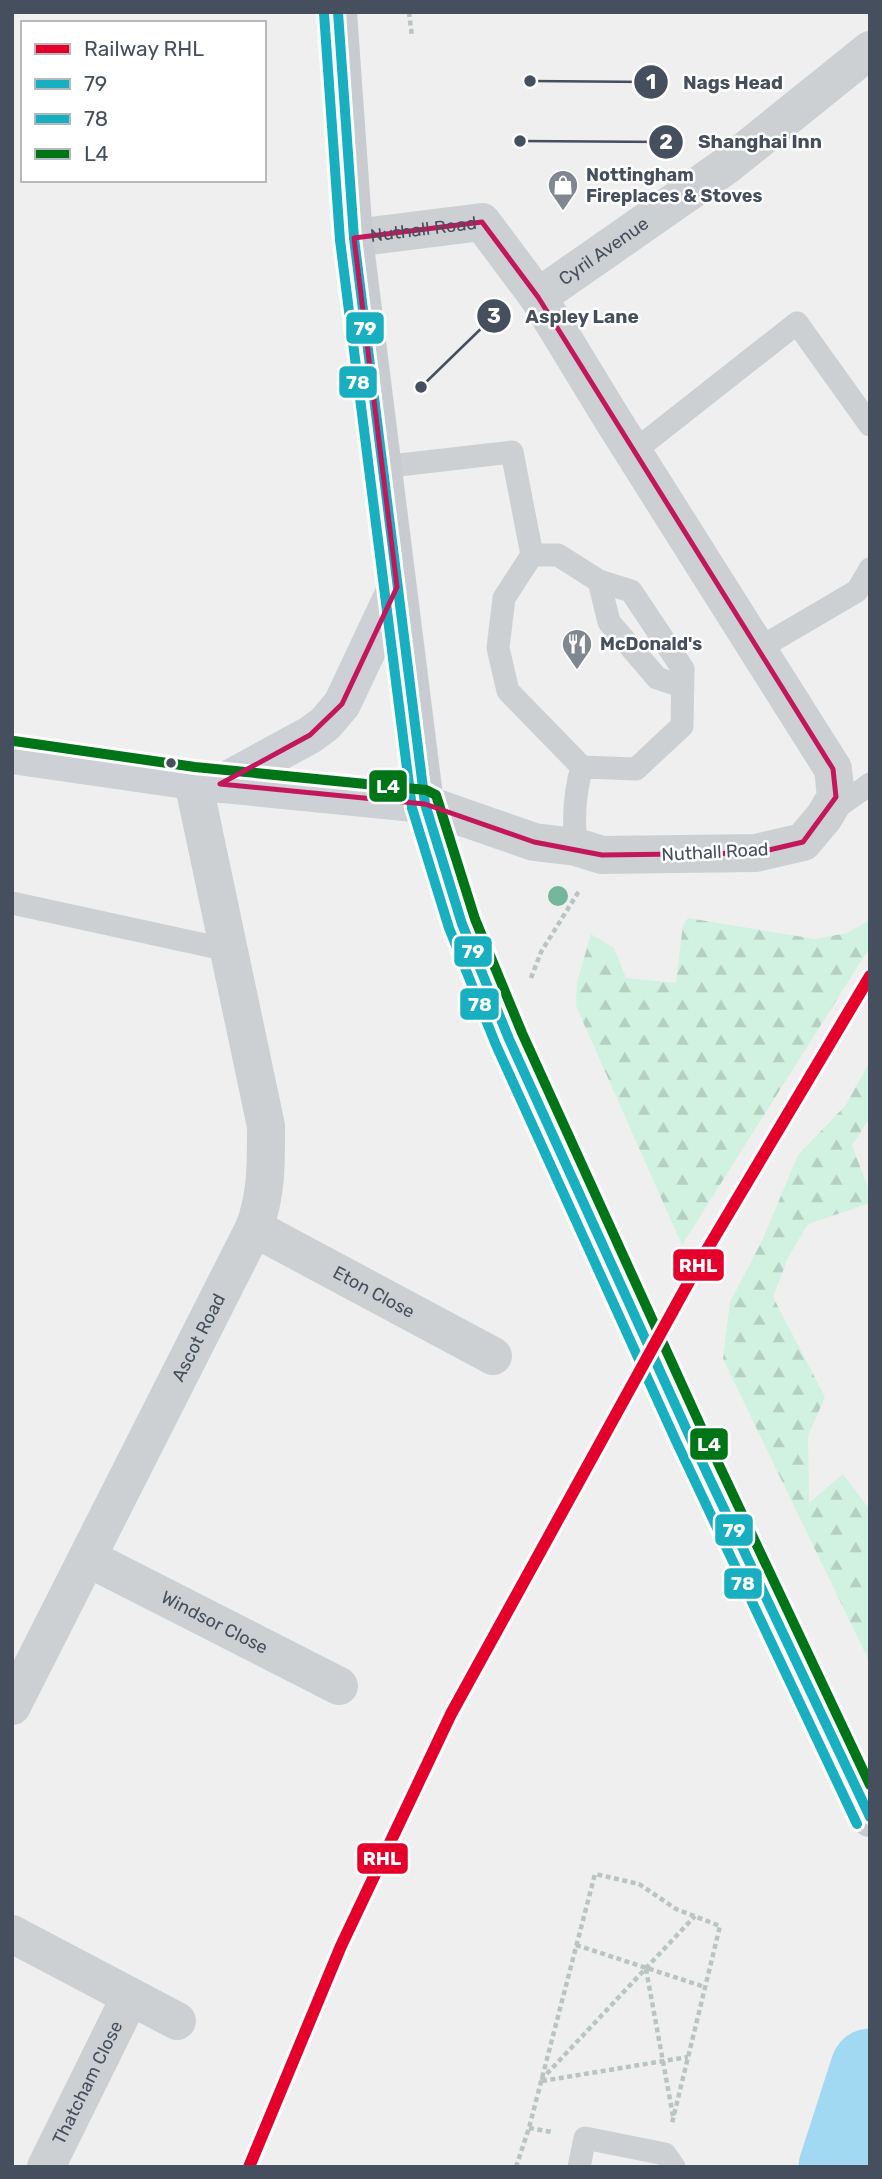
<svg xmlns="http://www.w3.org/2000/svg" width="882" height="2179" font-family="Rubik,sans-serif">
<defs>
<pattern id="forest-firs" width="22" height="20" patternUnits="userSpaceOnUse" patternTransform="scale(1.75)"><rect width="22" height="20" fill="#d1f1e1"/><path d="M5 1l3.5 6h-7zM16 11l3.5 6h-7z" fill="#b5d0c3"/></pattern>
</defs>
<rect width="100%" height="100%" fill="#f0efef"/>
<!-- forest -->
<path fill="url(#forest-firs)" d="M 688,918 L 815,939 L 847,933 L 870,920 L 870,947 L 682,1245 L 576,1006 L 577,982 L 591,934 L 614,948 L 626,978 L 676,983 L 683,925 Z
M 870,1061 L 870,1117 L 852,1146 L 870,1192 L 870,1203 L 808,1224 L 788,1258 L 773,1297 L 825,1397 L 808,1436 L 809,1503 L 843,1474 L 870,1510 L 870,1663 L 723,1359 L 730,1302 L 762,1241 L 798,1155 L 846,1105 Z"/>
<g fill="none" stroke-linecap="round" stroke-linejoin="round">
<!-- river -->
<path stroke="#a2d9f2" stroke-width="79" d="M 838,2167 L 870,2068"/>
<!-- path -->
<path stroke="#b8c5c3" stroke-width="4.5" stroke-dasharray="5 3.5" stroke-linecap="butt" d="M 409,12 L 412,37
M 531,978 L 541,952 L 579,891
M 576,1945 L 705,1987
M 646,1969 L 673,2116
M 541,2080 L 695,1916
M 542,2081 L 688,2057
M 529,2128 L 552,2132
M 516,2167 L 529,2128 L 595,1874 L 639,1884 L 676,1909 L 720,1926 L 672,2123"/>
<!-- service -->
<path stroke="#cdd0d3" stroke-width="23" d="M 633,452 L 797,323 L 870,425
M 382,467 L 512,452 L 532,555 L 504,598 L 498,648 L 508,691 L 582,767 L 636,769 L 682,726 L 683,669 L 631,591 L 599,581 L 558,555 L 532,555
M 599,581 L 609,622 L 657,678 L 683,687
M 758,649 L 857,591 L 870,569
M 832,811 L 870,784
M 576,847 C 573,818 574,794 582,767
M 12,903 L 228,950
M 579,2167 L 585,2138 L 665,2154 L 674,2167"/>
<!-- minor -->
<g stroke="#cdd0d3" stroke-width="38">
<path id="s1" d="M 354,238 L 482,222 L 538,297 L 611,417 L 833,769 L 836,797 L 824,817 L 803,842 L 756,853 L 602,855 L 576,847 L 534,842 L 425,804"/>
<path id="s2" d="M 538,297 L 726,166 L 870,50"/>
<path id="s3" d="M 254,1228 L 493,1356"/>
<path id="s4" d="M 88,1558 L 339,1686"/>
<path id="s5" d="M 12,1706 L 254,1228 C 267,1194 266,1161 266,1126 L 193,781"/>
<path d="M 12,1934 L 177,2021"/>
<path id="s6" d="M 46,2167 L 130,1997"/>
</g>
<!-- secondary -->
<path stroke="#cdd0d5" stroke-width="38" d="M 12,755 L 193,781 L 425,804
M 220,784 L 310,735 L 325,724 L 342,704 L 397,587"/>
<!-- primary -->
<path stroke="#c8cbd0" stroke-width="38" d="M 338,12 L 354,238 L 425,804 L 462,924 L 509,1039 L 689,1435 L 870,1818"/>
<!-- bus-1 casing -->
<g stroke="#fff" stroke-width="16">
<path id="bus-1" d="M 338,12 L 354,238 L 425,804 L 462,924 L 509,1039 L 689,1435 L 870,1817"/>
</g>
<!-- bus-2 casing -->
<g stroke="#fff" stroke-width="16">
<path id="bus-2" d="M 324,13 L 340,240 L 412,808 L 449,928 L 496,1045 L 676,1441 L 857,1824"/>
</g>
<!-- bus-3 casing -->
<g stroke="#fff" stroke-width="16">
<path id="bus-3" d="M 14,741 L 195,767 L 426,790 L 436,795 L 475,919 L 522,1033 L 702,1429 L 870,1785"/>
</g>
<!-- bus-1 -->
<use href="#bus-1" stroke="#18b0c0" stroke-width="10"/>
<!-- bus-2 -->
<use href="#bus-2" stroke="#18b0c0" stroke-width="10"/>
<!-- bus-3 -->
<use href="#bus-3" stroke="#007517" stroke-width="10"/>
<!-- rail-1 casing -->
<g stroke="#fff" stroke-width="18">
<path id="rail-1" d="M 249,2167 L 341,1946 L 451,1714 L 702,1258 L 870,976"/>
</g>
<!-- rail-1 -->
<use href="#rail-1" stroke="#e4002b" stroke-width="12"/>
</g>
<!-- trees -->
<circle fill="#74b59b" cx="558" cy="896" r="10"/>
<!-- marked area -->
<path fill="none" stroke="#c2185b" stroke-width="5" stroke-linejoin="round" d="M 482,222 L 538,297 L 833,769 L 836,797 L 803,842 L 756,853 L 602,855 L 534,842 L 425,804 L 220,784 L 310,735 L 342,704 L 397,587 L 354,238 Z"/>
<!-- icons -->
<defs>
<g id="shop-pin" transform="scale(1.575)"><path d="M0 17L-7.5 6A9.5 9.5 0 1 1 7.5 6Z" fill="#818790" stroke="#fff"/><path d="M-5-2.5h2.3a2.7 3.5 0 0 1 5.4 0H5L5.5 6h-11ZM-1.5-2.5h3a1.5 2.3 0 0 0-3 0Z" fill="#fff"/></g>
<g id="restaurant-pin" transform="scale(1.575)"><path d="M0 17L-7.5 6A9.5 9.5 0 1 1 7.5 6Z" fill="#818790" stroke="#fff"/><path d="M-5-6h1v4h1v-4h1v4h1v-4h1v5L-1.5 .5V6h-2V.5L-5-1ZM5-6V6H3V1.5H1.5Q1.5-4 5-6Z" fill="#fff"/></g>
</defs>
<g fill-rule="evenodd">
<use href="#shop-pin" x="563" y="185"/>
<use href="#restaurant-pin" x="577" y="644"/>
</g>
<!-- markers -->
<circle fill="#454f5d" stroke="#fff" stroke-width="2.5" cx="171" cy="763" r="6"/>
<g text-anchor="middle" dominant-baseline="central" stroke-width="5" stroke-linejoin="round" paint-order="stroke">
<!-- poi labels -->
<g font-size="18" font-weight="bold" fill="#454f5d" stroke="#fff" text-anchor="start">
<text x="586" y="175">Nottingham<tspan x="586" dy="21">Fireplaces &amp; Stoves</tspan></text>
<text x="600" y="644">McDonald's</text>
</g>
<!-- street labels -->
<g font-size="18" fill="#454f5d" stroke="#fff">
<text stroke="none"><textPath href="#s1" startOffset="70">Nuthall Road</textPath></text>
<text stroke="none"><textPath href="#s2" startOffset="80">Cyril Avenue</textPath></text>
<text transform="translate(715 852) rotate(-3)">Nuthall Road</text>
<text stroke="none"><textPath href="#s3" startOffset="136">Eton Close</textPath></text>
<text stroke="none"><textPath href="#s5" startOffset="413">Ascot Road</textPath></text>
<text stroke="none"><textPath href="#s4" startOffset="142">Windsor Close</textPath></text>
<text stroke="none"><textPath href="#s6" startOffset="94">Thatcham Close</textPath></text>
</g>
</g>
<!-- callouts -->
<path fill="none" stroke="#454f5d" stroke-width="2.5" d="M530 81L651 82M520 141L666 142M421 387L494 316"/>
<g fill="#454f5d" stroke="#fff" stroke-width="2.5">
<circle cx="530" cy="81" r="7"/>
<circle cx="520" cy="141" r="7"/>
<circle cx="421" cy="387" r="7"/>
<circle cx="651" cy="82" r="18"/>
<circle cx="666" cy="142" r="18"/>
<circle cx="494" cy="316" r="18"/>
</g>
<g font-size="21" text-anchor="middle" font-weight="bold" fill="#fff">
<text x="651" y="89">1</text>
<text x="666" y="149">2</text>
<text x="494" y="323">3</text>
</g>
<g font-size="19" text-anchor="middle" font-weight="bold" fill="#454f5d" stroke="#fff" stroke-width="5" stroke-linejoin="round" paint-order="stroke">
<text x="733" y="89">Nags Head</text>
<text x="760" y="148">Shanghai Inn</text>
<text x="582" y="323">Aspley Lane</text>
</g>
<g stroke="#fff" stroke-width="2.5">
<rect x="345" y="311" width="40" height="34" rx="7" fill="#18b0c0"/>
<rect x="338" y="365" width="40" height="34" rx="7" fill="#18b0c0"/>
<rect x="368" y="769" width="40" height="34" rx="7" fill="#007517"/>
<rect x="453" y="935" width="40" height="33" rx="7" fill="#18b0c0"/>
<rect x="459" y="987" width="41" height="34" rx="7" fill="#18b0c0"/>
<rect x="672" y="1248" width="53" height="34" rx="7" fill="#e4002b"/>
<rect x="689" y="1427" width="40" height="34" rx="7" fill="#007517"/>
<rect x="714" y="1513" width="40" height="34" rx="7" fill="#18b0c0"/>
<rect x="723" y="1567" width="40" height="33" rx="7" fill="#18b0c0"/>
<rect x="356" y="1842" width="53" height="33" rx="7" fill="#e4002b"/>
</g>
<g font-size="19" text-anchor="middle" font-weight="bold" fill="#fff">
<text x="365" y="335">79</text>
<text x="358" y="389">78</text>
<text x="388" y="793">L4</text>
<text x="473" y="958">79</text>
<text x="480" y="1011">78</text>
<text x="698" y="1272">RHL</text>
<text x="709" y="1451">L4</text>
<text x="734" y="1537">79</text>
<text x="743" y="1590">78</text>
<text x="382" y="1865">RHL</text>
</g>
<!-- border -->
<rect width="882" height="2179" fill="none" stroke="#454f5d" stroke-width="28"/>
<!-- legend -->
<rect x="21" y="21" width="245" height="161" fill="#ffffff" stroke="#b5b9be" stroke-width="2"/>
<rect x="35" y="44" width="35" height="10" fill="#e4002b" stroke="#b5b9be" stroke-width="2"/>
<text x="84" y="56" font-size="21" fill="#454f5d">Railway RHL</text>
<rect x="35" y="79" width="35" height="10" fill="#18b0c0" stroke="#b5b9be" stroke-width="2"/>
<text x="84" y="91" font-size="21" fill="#454f5d">79</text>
<rect x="35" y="114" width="35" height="10" fill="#18b0c0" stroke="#b5b9be" stroke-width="2"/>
<text x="84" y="126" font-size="21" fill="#454f5d">78</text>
<rect x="35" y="149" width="35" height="10" fill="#007517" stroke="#b5b9be" stroke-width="2"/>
<text x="84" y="161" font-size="21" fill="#454f5d">L4</text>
</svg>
